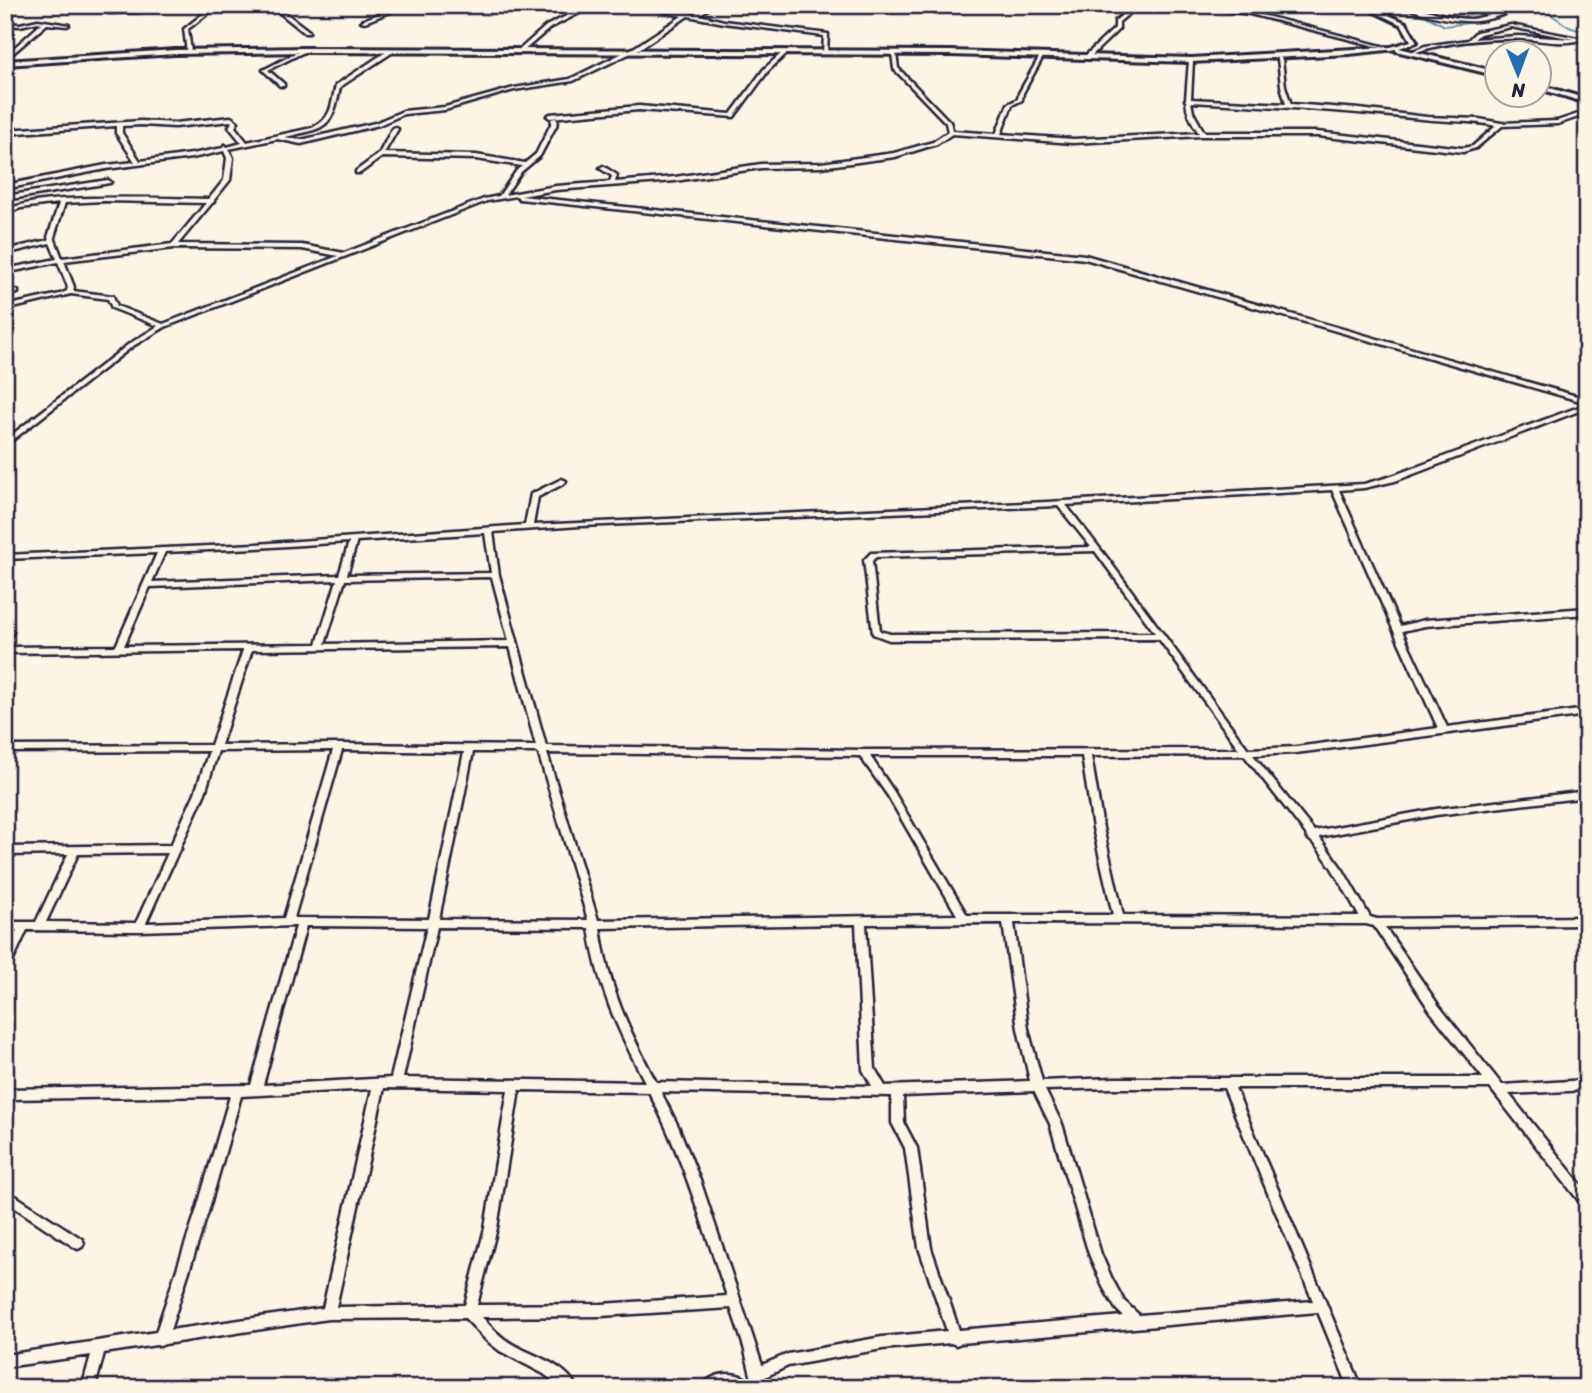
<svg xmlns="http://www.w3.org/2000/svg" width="1592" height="1393" font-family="Sriracha,sans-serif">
<rect width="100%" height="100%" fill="#fcf5e5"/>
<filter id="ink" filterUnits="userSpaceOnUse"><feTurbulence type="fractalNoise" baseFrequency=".0143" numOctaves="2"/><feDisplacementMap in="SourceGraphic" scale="14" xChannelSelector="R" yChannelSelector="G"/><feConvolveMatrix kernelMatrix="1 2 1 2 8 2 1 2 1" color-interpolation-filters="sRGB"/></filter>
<g filter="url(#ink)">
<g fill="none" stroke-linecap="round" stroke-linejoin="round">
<!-- stream -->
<path stroke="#6692ab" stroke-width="2" d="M 1326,5 L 1349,9 L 1367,8
M 1374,9 L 1426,16 L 1445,26 L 1497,19 L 1518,10 L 1546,11 L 1569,27 L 1587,33"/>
<!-- minor casing -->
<g stroke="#22223b" stroke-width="5">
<path id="minor" d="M 21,5 L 27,5 L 5,14 L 5,11 Z
M 92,5 L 98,5 L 110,11 L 141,10 L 143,11 L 141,12 L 109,13 Z
M 214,5 L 219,5 L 188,29 L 191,52 L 187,53 L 184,29 Z
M 270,5 L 275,5 L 309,31 L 309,33 L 305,33 Z
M 401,5 L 408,5 L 365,22 L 361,21 Z
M 589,5 L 595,5 L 550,28 L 522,52 L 518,51 L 546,26 Z
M 635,5 L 645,5 L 694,14 L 709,5 L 714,5 L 699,15 L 724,21 L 828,34 L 827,53 L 825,54 L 823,53 L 824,36 L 724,23 L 688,16 L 639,49 L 573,81 L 514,90 L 445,110 L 404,114 L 379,125 L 301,144 L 277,139 L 229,149 L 233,158 L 230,180 L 214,200 L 214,202 L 212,203 L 178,244 L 302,245 L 344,253 L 484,199 L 499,196 L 517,170 L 522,166 L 476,159 L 382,157 L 360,173 L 356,173 L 356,171 L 379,154 L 392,129 L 395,127 L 398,129 L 384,153 L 476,155 L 525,163 L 536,154 L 552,122 L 551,119 L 556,118 L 558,122 L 540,156 L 521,172 L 505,195 L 556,186 L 610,182 L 612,176 L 601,169 L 600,168 L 603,166 L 617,175 L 615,182 L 675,177 L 761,164 L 821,163 L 894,153 L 933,142 L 948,132 L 946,123 L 894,69 L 892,53 L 894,52 L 896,53 L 898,68 L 950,122 L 953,131 L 996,134 L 1008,104 L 1018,99 L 1019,93 L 1040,56 L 1044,55 L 1023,93 L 1022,100 L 1012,105 L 1001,134 L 1073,139 L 1199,133 C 1192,123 1187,113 1186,101 L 1185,100 L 1186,99 L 1189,60 L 1191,59 L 1193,60 L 1191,99 L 1286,104 L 1281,86 L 1278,59 L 1275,56 L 1277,55 L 1282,59 L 1285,86 L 1291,104 L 1359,109 L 1427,117 L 1479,119 L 1501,123 L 1557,121 L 1587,111 L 1587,114 L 1558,124 L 1502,126 L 1476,148 L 1463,152 L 1317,136 L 1202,136 L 1073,143 L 952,134 L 937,144 L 895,157 L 821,167 L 761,168 L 675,181 L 556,190 L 521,196 L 1085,255 L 1587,399 L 1587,403 L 1085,259 L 519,199 L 517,196 L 487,201 L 165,327 L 133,346 L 5,446 L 5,440 L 129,344 L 158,326 L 112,308 L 108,299 L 71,294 L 5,310 L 5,306 L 60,294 L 67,291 L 68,287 L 58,262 L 5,273 L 5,269 L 57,259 L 50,243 L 5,254 L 5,250 L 49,240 L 48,237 L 59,203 L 21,208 L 5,214 L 5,210 C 33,199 63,199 92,198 C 131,197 170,198 209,199 L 224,180 L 227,158 L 224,151 L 192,158 L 106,169 L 5,189 L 5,185 L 106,165 L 135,162 L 116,133 L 116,126 L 5,134 L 5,130 L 141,121 L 175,123 L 231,117 L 238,122 L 235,127 L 247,142 L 312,128 C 333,118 331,104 336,85 L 389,50 L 393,50 L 393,52 L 340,87 C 332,130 325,128 285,137 L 301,140 L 375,123 L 403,111 L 445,107 L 514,88 L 570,79 L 635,47 L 682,16 ZM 1191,102 C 1268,106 1345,111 1422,119 C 1447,122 1472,120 1496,126 L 1473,146 L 1463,148 L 1317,132 L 1204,132 L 1193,112 ZM 230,121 L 232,122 L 229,127 L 242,143 L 227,147 L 225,145 L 223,148 L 192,154 L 140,161 L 122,133 L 122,126 L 141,125 L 175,127 ZM 104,201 L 206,203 L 172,244 L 62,258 L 54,237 L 65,203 ZM 174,248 L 302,249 L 338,256 L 163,324 L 117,306 L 113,296 L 73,291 L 74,287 L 64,261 Z
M 1134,5 L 1139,5 L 1119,22 L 1119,29 L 1089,58 L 1085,58 L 1085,56 L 1115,28 L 1115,21 Z
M 1184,5 L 1198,5 L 1250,12 L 1393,49 L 1391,50 L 1250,14 Z
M 1398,5 C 1423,5 1445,19 1470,19 C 1490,18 1506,5 1525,5 C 1512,11 1498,17 1484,20 C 1458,25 1423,14 1398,5 Z
M 38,20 L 69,25 L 67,26 L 47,24 L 5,60 L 5,56 L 42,23 L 38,22 L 20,26 L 5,25 L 5,23 L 20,24 Z
M 1511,25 L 1583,39 C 1565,46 1543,40 1523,39 C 1488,38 1445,42 1413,53 L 1411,52 L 1425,46 L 1468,40 L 1476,32 ZM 1511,27 L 1574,39 L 1518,36 L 1474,39 L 1480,34 Z
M 304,49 L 308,50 L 268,70 L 284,84 L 284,86 L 280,86 L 263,70 Z
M 783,52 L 787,53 L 768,71 L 734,117 L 639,110 L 550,118 L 547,116 L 550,114 L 639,106 L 731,114 L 764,69 Z
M 108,180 L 111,182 L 110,183 L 5,200 L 5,196 Z
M 16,290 L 18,291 L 18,293 L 5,295 L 5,291 Z
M 1587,404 L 1587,408 L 1395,481 L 1364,488 L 1339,490 L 1400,626 L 1425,620 L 1587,608 L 1587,614 L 1425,626 L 1402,631 L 1447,727 L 1587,709 L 1587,715 L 1296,753 L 1253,755 L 1314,831 L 1436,809 L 1587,791 L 1587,797 L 1436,815 L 1319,837 L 1343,870 L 1370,917 L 1377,919 L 1587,917 L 1587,925 L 1385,927 L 1439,1006 L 1502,1085 L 1587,1080 L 1587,1090 L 1509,1094 L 1587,1192 L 1587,1207 L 1583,1206 L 1490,1088 L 1235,1088 L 1362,1388 L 1349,1388 L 1318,1312 L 961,1343 L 956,1345 L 951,1343 L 882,1349 L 788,1366 L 765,1377 L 768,1388 L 701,1388 C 711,1370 744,1369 754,1387 L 744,1347 L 731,1308 L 601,1316 L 482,1317 C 491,1327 500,1337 512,1344 C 533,1356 566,1364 577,1388 L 562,1388 L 544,1374 L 500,1351 L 486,1340 L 465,1318 L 328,1319 L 165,1344 L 160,1346 L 156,1345 L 104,1353 L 95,1388 L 82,1388 L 91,1355 L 5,1367 L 5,1355 L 156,1332 L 196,1212 L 230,1096 L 5,1099 L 5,1089 L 251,1085 L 296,926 L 139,931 L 27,930 L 9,969 L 5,970 L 5,955 L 17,930 L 5,930 L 5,922 L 36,922 L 68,854 L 5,855 L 5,847 L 171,845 L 195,793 L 209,751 L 5,752 L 5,746 L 211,745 L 243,650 L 5,653 L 5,647 L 116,646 L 157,553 L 5,559 L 5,555 L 256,544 L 525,525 L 531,494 L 562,479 L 566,481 L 565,483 L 538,497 L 533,525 L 1047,502 L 1364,484 L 1389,477 ZM 1332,490 L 1393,629 L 1438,728 L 1296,747 L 1248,749 L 1108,559 L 1066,505 ZM 1058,506 L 1091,547 L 871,553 L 864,560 L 873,634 L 889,640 L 1159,639 L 1239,749 L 863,750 L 546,746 L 499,575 L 493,532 L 580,526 ZM 485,533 L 491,573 L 347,575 L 357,541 ZM 349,542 L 339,575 L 152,582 L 165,552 L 256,548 ZM 1095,551 L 1155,633 L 890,634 L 880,631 L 872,561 L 876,557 ZM 492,577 L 509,641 L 325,644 L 345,580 ZM 337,580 L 317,644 L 124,646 L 150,587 ZM 510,647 L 536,746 L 338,744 L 221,745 L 252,650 ZM 333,750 L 284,918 L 146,923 L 178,852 L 181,849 L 180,848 L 205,793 L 218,751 ZM 342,750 L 464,752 L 429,919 L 294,918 ZM 473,752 L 538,752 L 588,920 L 439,919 ZM 547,753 L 860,756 L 888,796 L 957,915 L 598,920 ZM 1244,755 L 1302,829 L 1306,834 L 1307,838 C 1323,848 1349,897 1359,916 L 1123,915 L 1103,828 L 1091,756 ZM 870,756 L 1082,756 L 1093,828 L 1113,915 L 967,915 L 894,792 ZM 168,853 L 136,923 L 46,922 L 78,854 ZM 1003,923 L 1018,1029 L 1030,1081 L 885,1086 L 875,1069 L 866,924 ZM 1014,923 L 1366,924 L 1374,926 L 1431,1012 L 1483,1078 L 1113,1078 L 1042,1081 L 1028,1029 ZM 856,924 L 863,1070 L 872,1086 L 656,1082 C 629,1030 608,987 600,928 ZM 306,926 L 427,927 L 391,1078 L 263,1085 ZM 437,927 L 589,928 C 597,986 618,1030 645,1082 L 403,1078 ZM 384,1088 L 508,1090 L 485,1228 L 465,1305 L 336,1307 ZM 1113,1088 L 1224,1088 L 1313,1301 L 1139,1315 L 1124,1301 L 1112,1279 L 1101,1254 L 1062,1124 L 1045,1090 ZM 372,1089 L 323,1308 L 170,1330 L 208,1212 L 241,1096 ZM 519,1090 L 649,1092 C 683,1157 703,1227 727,1296 L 601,1304 L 477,1305 L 497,1228 ZM 1034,1091 L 1050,1124 L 1089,1254 L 1103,1287 L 1116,1309 L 1123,1316 L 959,1330 L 931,1248 L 917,1148 L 904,1123 L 903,1096 ZM 661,1092 L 892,1096 L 892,1123 L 905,1148 L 919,1248 L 947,1331 L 882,1337 L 788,1354 L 762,1365 L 701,1183 L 678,1126 Z
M 5,625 L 8,626 L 13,632 L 8,642 L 5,643 Z
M 5,1189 L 82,1239 L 84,1243 L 82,1247 L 78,1249 L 74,1247 L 5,1201 Z"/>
</g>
<!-- tertiary casing -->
<g stroke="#22223b" stroke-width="6">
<path id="tertiary" d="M 1360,5 L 1367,5 L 1406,23 L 1417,42 L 1399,48 L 1498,72 L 1498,76 L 1396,51 L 1396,49 L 1349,54 L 1191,62 L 950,55 L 306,52 L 175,54 L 5,65 L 5,61 L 175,50 L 306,48 L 950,51 L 1191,58 L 1391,47 L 1411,41 L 1402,25 Z
M 1540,85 L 1587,99 L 1587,103 L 1540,89 Z"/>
</g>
<!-- minor -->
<use href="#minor" fill="#fcf5e5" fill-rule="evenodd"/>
<!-- tertiary -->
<use href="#tertiary" fill="#fcf5e5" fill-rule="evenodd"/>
</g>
</g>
<!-- margin -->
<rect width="1592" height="1393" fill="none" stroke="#fcf5e5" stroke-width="28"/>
<rect x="14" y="14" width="1564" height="1365" fill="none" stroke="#22223b" stroke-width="2.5" filter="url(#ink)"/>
<!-- north arrow -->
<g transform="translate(1518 74) rotate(179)"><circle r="33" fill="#fcf5e5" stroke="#a5a1a1" stroke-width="2"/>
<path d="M0-5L12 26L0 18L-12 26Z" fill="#1f6fb2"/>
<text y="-10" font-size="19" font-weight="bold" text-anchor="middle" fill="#22223b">N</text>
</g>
</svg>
